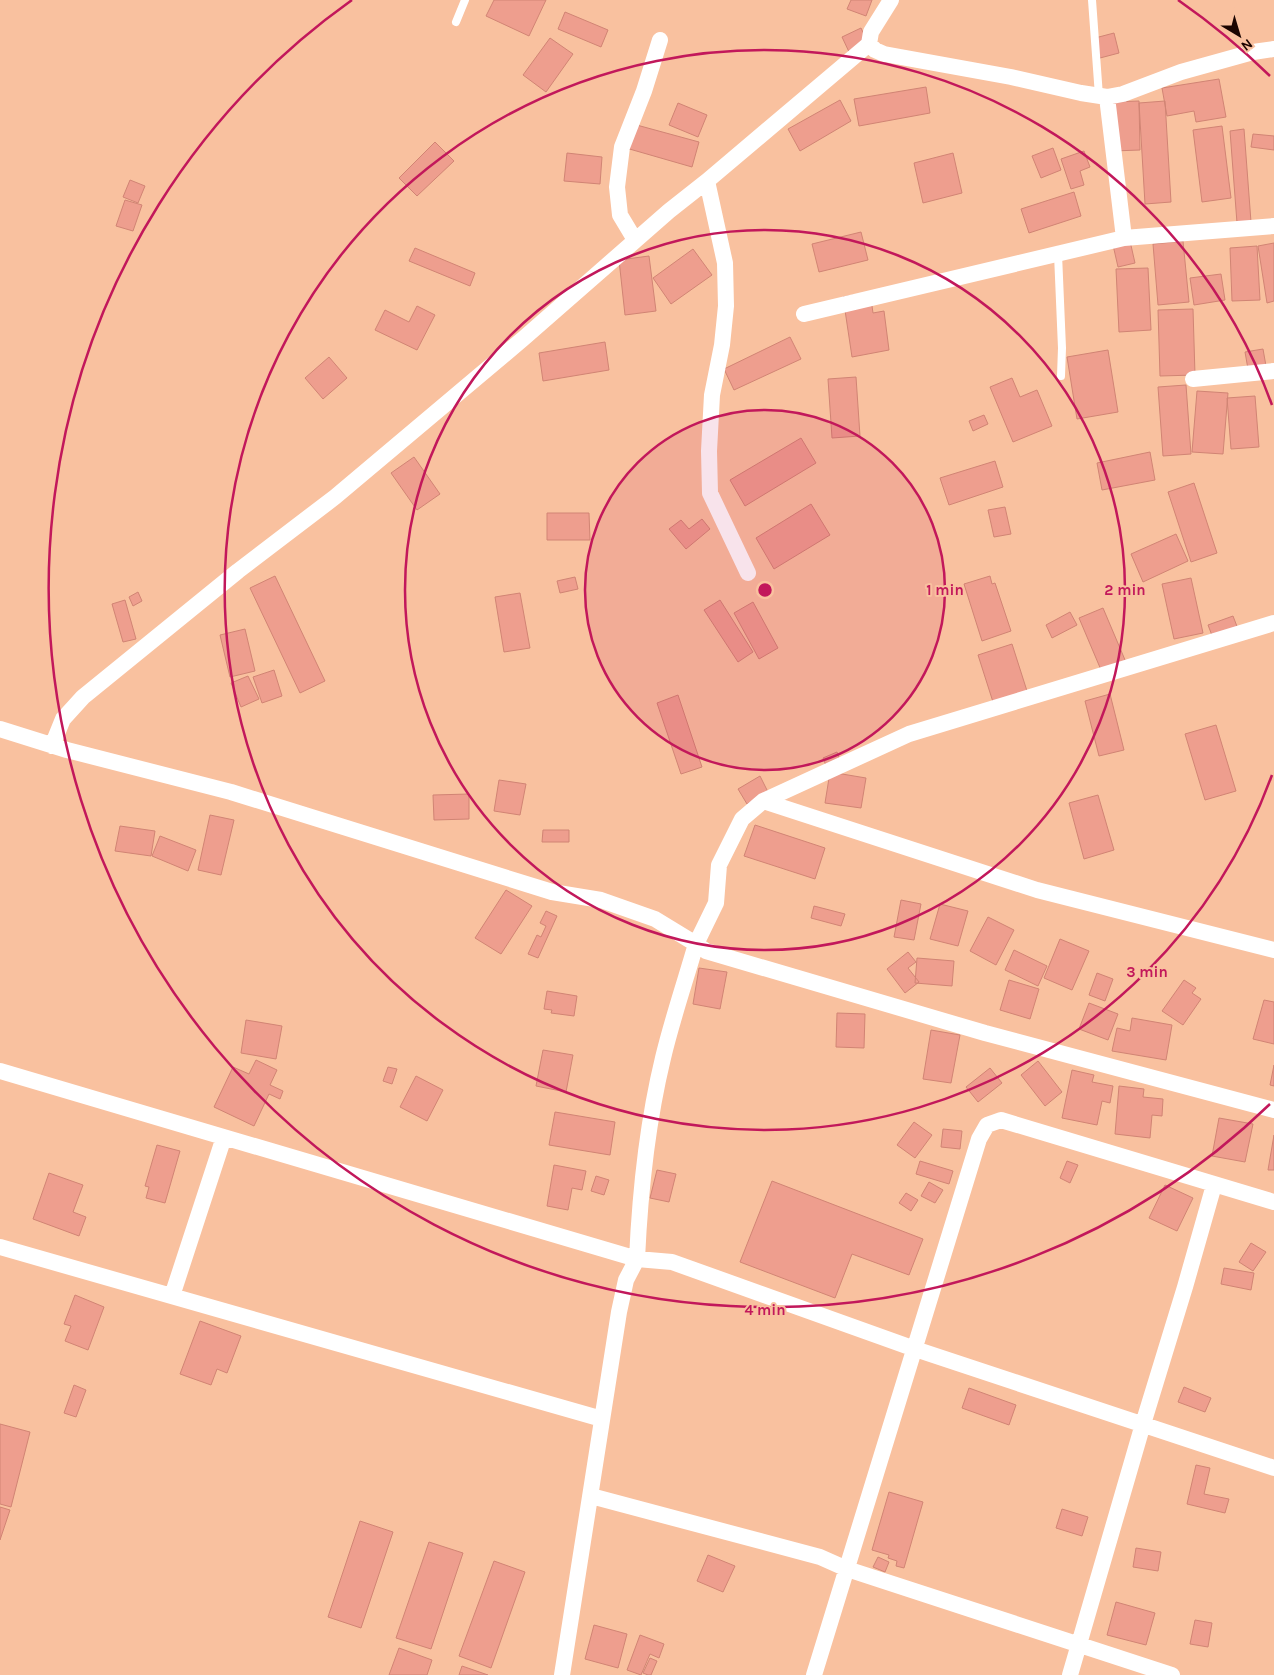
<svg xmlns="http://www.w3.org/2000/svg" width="1274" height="1675" font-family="Karla,sans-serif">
<rect width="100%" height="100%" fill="#f9c19f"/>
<!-- building -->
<path fill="#ee9e8e" stroke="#d18474" d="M 494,0 L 546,0 L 529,36 L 486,16 Z
M 851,0 L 872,0 L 866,16 L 847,9 Z
M 565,12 L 608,30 L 601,47 L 558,29 Z
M 861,28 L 869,45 L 850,54 L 842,37 Z
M 1114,33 L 1119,53 L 1100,58 L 1095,38 Z
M 550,38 L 573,54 L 546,92 L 523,75 Z
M 1219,79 L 1226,117 L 1196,122 L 1194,111 L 1167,116 L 1162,88 Z
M 926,87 L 930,113 L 859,126 L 854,99 Z
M 840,100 L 851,121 L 800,151 L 788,129 Z
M 1139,101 L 1140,150 L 1113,151 L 1113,102 Z
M 1165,101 L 1171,202 L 1145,204 L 1139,103 Z
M 678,103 L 707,115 L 698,137 L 669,125 Z
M 633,124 L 699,142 L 692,167 L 626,148 Z
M 1222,126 L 1231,198 L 1202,202 L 1193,130 Z
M 1244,129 L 1251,222 L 1237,223 L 1230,131 Z
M 1253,134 L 1274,136 L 1274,150 L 1251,147 Z
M 435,142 L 454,161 L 417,196 L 399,178 Z
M 1053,148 L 1061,170 L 1041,178 L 1032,156 Z
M 1084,151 L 1090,167 L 1080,171 L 1084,185 L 1071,189 L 1061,159 Z
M 567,153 L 602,157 L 600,184 L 564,181 Z
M 953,153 L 962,193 L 923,203 L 914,163 Z
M 130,180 L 145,186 L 138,203 L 123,197 Z
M 1074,192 L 1081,216 L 1029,233 L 1021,209 Z
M 125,200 L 142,205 L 133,231 L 116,226 Z
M 861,232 L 868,260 L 819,272 L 812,244 Z
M 1130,241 L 1135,263 L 1118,267 L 1113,245 Z
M 1183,241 L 1189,302 L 1158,305 L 1153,244 Z
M 1274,243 L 1274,301 L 1267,303 L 1258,246 Z
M 1257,246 L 1260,300 L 1232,301 L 1230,248 Z
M 415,248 L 475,273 L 470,286 L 409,261 Z
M 693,249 L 712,275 L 671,304 L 653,278 Z
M 649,256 L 656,311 L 625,315 L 619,260 Z
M 1148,268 L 1151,330 L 1119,332 L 1116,269 Z
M 1221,274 L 1225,300 L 1194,305 L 1190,278 Z
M 870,292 L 873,313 L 884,311 L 889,350 L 852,357 L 843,297 Z
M 417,306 L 435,315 L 417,350 L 375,330 L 385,310 L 409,322 Z
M 1193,309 L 1195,375 L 1160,376 L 1158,310 Z
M 790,337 L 801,359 L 734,390 L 724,369 Z
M 605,342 L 609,370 L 543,381 L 539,353 Z
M 1263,349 L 1266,366 L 1248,369 L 1245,352 Z
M 1108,350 L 1118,412 L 1077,419 L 1067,357 Z
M 329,357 L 347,378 L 323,399 L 305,378 Z
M 856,377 L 860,436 L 832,438 L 828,379 Z
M 1012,378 L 1020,397 L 1037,390 L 1052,426 L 1013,442 L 990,387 Z
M 1186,385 L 1191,454 L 1163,456 L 1158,387 Z
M 1197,391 L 1228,393 L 1223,454 L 1192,452 Z
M 1255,396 L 1259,447 L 1231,449 L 1227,398 Z
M 984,415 L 988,424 L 973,431 L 969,421 Z
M 801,438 L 816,463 L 745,506 L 730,480 Z
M 1150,452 L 1155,480 L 1102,490 L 1097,463 Z
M 414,457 L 440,494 L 417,510 L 391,473 Z
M 995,461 L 1003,487 L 949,505 L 940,478 Z
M 1194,483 L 1217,553 L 1191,562 L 1168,492 Z
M 811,504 L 830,535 L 774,569 L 756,538 Z
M 1005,507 L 1011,534 L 994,537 L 988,510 Z
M 547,513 L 589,513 L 590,540 L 547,540 Z
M 702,519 L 710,529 L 686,549 L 669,529 L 681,520 L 689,529 Z
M 1176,534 L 1188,561 L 1143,582 L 1131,554 Z
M 275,576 L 325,681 L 300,693 L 250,588 Z
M 990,576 L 992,584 L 995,583 L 1011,631 L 982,641 L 964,584 Z
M 575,577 L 578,589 L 560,593 L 557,581 Z
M 1191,578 L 1203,633 L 1174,639 L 1162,584 Z
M 138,592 L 142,601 L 133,606 L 129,597 Z
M 520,593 L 530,648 L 504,652 L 495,597 Z
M 125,600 L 136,639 L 123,642 L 112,604 Z
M 720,600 L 753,652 L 738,662 L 704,610 Z
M 753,602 L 778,648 L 759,659 L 734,613 Z
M 1103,608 L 1128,667 L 1104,677 L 1079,618 Z
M 1070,612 L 1077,625 L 1052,638 L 1046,625 Z
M 1233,616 L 1238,629 L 1213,638 L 1208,625 Z
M 245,629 L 255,671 L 230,677 L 220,635 Z
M 1012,644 L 1027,691 L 993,702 L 978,655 Z
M 274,670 L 282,696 L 262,703 L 253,677 Z
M 248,676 L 259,699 L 241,707 L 231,683 Z
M 1110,694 L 1124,750 L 1099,756 L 1085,701 Z
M 678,695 L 702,767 L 681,774 L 657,703 Z
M 1216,725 L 1236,791 L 1205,800 L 1185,734 Z
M 837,752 L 843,768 L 829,773 L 823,758 Z
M 830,772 L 866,778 L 861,808 L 825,803 Z
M 760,776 L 768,792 L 747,804 L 738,789 Z
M 499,780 L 526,784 L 520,815 L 494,811 Z
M 469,794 L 469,819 L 434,820 L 433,795 Z
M 1098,795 L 1114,850 L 1084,859 L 1069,803 Z
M 210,815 L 234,820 L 221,875 L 198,870 Z
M 755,825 L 825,848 L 815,879 L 744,856 Z
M 120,826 L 155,831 L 151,856 L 115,851 Z
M 543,830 L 569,830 L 569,842 L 542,842 Z
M 160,836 L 196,850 L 188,871 L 152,856 Z
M 506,890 L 532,906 L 501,954 L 475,938 Z
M 901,900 L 921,904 L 914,940 L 894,937 Z
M 940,904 L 968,911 L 958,946 L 930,939 Z
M 814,906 L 845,914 L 841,926 L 811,918 Z
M 546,911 L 557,916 L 538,958 L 528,954 L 537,935 L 541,937 L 546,926 L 540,923 Z
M 988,917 L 1014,930 L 996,965 L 970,951 Z
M 1060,939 L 1089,951 L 1072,990 L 1044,978 Z
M 1014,950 L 1047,966 L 1038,986 L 1005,970 Z
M 908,952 L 916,962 L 908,968 L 919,982 L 905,993 L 887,969 Z
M 917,958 L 954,961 L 952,986 L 915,983 Z
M 699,968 L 727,972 L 720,1009 L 693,1004 Z
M 1097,973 L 1113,979 L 1105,1001 L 1089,995 Z
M 1009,980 L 1039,989 L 1030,1019 L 1000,1010 Z
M 1184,980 L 1196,988 L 1192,993 L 1201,999 L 1183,1025 L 1162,1011 Z
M 547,991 L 577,996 L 574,1016 L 551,1013 L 552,1010 L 544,1009 Z
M 1264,1000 L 1274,1002 L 1274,1044 L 1253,1039 Z
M 1089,1003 L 1118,1014 L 1108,1040 L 1079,1029 Z
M 837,1013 L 865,1014 L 864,1048 L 836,1047 Z
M 1132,1018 L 1172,1025 L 1166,1060 L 1112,1051 L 1117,1028 L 1130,1031 Z
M 246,1020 L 282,1026 L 276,1059 L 241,1053 Z
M 931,1030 L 960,1035 L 951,1083 L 923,1079 Z
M 543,1050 L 573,1055 L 566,1092 L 536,1086 Z
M 256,1060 L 277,1070 L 270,1085 L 283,1091 L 280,1099 L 269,1094 L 254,1126 L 214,1107 L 233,1067 L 249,1074 Z
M 1038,1061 L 1062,1092 L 1045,1106 L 1021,1075 Z
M 1274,1065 L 1274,1086 L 1270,1085 Z
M 388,1067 L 397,1069 L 392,1084 L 383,1081 Z
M 990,1068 L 1002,1083 L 978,1102 L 966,1087 Z
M 1072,1070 L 1094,1075 L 1092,1082 L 1113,1086 L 1110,1103 L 1102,1101 L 1097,1125 L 1062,1118 Z
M 416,1076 L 443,1090 L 427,1121 L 400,1107 Z
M 1119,1086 L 1144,1089 L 1143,1097 L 1163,1099 L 1162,1116 L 1152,1115 L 1150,1138 L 1115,1134 Z
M 555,1112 L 615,1122 L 610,1155 L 549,1145 Z
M 1219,1118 L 1253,1124 L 1245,1162 L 1212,1156 Z
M 914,1122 L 932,1135 L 915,1158 L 897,1145 Z
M 943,1129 L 962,1131 L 960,1149 L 941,1147 Z
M 1274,1135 L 1274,1170 L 1268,1170 Z
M 157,1145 L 180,1151 L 165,1203 L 146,1198 L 149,1187 L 145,1186 Z
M 920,1161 L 953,1171 L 949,1184 L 916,1174 Z
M 1067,1161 L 1078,1165 L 1070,1183 L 1060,1178 Z
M 554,1165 L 586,1171 L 582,1190 L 572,1188 L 568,1210 L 547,1206 Z
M 657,1170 L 676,1174 L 669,1202 L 650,1198 Z
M 49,1173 L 83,1185 L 73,1212 L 86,1217 L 79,1236 L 33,1219 Z
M 596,1176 L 609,1180 L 604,1195 L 591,1191 Z
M 772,1181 L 923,1239 L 909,1275 L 852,1254 L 835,1298 L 740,1262 Z
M 929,1182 L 943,1190 L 935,1203 L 921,1196 Z
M 1165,1185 L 1193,1198 L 1177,1231 L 1149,1218 Z
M 906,1193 L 918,1200 L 911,1211 L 899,1203 Z
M 1251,1243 L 1266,1252 L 1253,1271 L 1239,1262 Z
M 1224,1268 L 1254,1273 L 1251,1290 L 1221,1284 Z
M 75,1295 L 104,1307 L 88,1350 L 65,1341 L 71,1326 L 64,1324 Z
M 200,1321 L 241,1336 L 227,1373 L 217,1369 L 211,1385 L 180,1374 Z
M 74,1385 L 86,1390 L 76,1417 L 64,1413 Z
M 1184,1387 L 1211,1398 L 1205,1412 L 1178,1402 Z
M 969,1388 L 1016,1405 L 1009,1425 L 962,1408 Z
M 0,1424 L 30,1432 L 11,1507 L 0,1504 Z
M 1196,1465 L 1210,1468 L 1204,1494 L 1229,1499 L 1225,1513 L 1187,1504 Z
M 889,1492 L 923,1502 L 904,1568 L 896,1566 L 897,1561 L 888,1558 L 889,1555 L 872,1550 Z
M 0,1507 L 10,1510 L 0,1540 Z
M 1062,1509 L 1088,1517 L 1082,1536 L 1056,1528 Z
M 360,1521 L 393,1532 L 361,1628 L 328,1617 Z
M 429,1542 L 463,1553 L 431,1649 L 396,1638 Z
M 1136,1548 L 1161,1552 L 1158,1571 L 1133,1567 Z
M 708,1555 L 735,1566 L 723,1592 L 697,1581 Z
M 878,1557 L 889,1562 L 885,1572 L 873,1567 Z
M 494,1561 L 525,1572 L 491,1668 L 459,1656 Z
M 1116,1602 L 1155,1613 L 1146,1645 L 1107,1635 Z
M 1195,1620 L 1212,1623 L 1208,1647 L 1190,1644 Z
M 594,1625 L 627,1634 L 618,1668 L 585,1659 Z
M 640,1635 L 664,1644 L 659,1658 L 650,1654 L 641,1675 L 627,1670 Z
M 399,1648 L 432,1660 L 427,1675 L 389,1675 Z
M 650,1658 L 657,1661 L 651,1675 L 648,1675 L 643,1673 Z
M 462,1666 L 488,1675 L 459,1675 Z"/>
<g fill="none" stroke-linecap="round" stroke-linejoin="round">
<!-- lane -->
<path stroke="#fff" stroke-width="8" d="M 1092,0 L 1099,96
M 456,22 L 465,0
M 1058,254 L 1062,348 L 1061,376"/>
<!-- street -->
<path stroke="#fff" stroke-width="16" d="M 869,44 L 875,50 L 884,54 L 1011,77 L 1081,93 L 1107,97 L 1123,94 L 1181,72 L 1253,52 L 1274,49
M 1107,97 L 1124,238
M 707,181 L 725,263 L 726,306 L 722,345 L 712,395 L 709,451 L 710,493 L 748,573
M 635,240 L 620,215 L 617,187 L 622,147 L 644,91 L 660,40
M 804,314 L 1124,238 L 1274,226
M 1193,379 L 1274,371
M 0,729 L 67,750 L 231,792 L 552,892 L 601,900 L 655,919 L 696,944 L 716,903 L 719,865 L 742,819 L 763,801 L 909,734 L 1274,623
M 52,746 L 63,719 L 83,697 L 238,571 L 335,497 L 524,338 L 669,211 L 707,181 L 869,44 L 871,32 L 891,0
M 763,801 L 1037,890 L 1274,950
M 0,1071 L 637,1259 C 640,1192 647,1124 663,1058 C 672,1020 685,982 696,944 L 706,951 L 985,1033 L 1274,1110
M 0,1247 L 602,1419
M 172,1296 L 224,1137
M 591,1496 L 820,1557 L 847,1569 L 1172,1675
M 562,1675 L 619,1312 L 626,1280 L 637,1259 L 672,1262 L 915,1349 L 1274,1468
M 814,1675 L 979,1139 L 987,1125 L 1001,1120 L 1274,1202
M 1070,1675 L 1143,1424 L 1185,1287 L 1214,1185"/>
</g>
<!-- distance rings -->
<circle cx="765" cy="590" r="180" fill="#c2185b" fill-opacity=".12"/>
<g fill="none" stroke="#c2185b" stroke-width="2.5">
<circle cx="765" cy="590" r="180"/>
<circle cx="765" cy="590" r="360"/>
<path d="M1272 775A540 540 0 1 1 1272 405"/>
<path d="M1270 1104A720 720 0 1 1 352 0M1178 0A720 720 0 0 1 1270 76"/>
</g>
<circle cx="765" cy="590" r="8" fill="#c2185b" stroke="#f9c19f" stroke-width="2.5"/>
<g font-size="15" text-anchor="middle" font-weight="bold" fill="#c2185b" stroke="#f9c19f" stroke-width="4" stroke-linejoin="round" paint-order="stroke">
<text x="945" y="595">1 min</text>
<text x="1125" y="595">2 min</text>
<text x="1147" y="977">3 min</text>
<text x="765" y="1315">4 min</text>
</g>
<!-- north arrow -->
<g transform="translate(1239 35) rotate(142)" stroke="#f9c19f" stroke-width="4" paint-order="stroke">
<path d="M0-4L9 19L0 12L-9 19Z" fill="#1b0400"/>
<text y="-8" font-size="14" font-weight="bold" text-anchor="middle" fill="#1b0400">N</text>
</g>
</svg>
